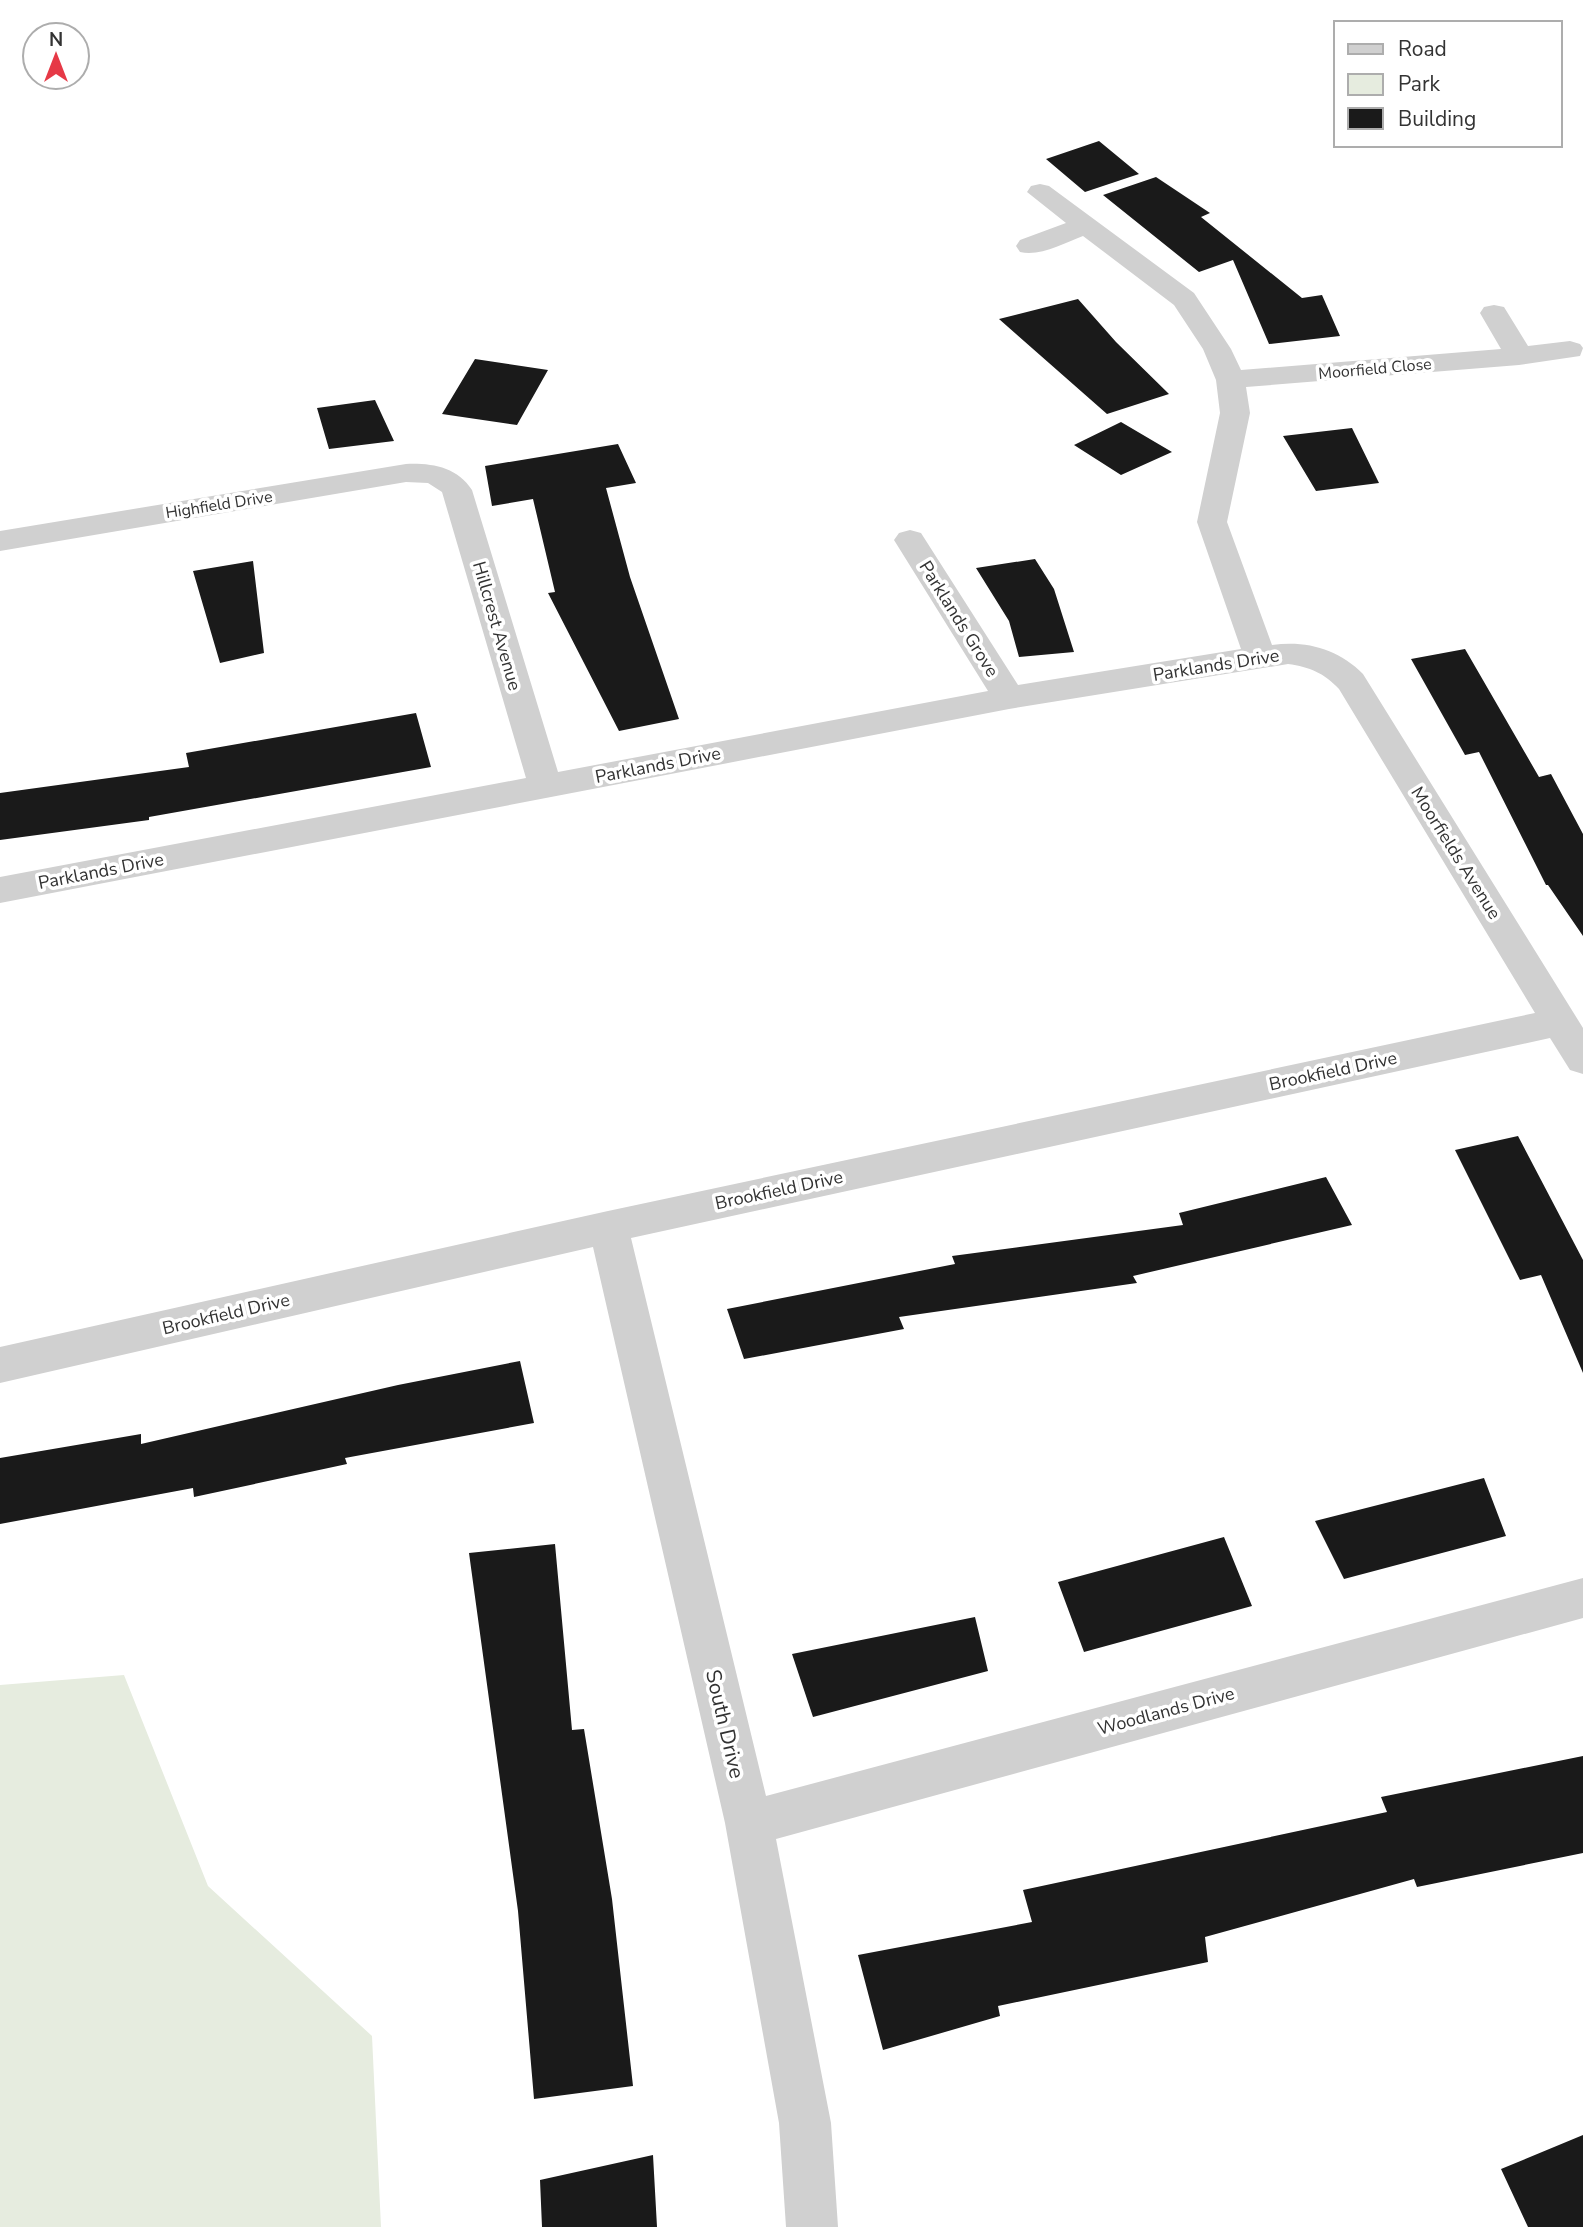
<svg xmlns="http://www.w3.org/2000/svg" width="1583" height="2227" font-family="'Nunito Sans',sans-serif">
<rect width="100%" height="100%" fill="#fff"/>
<!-- green -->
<path fill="#e6ecdf" d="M 124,1675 L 208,1886 L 372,2036 L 381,2227 L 0,2227 L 0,1685 Z"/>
<!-- building -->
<path fill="#1a1a1a" d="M 1099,141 L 1139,174 L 1085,192 L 1046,159 Z
M 1156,177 L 1210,213 L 1201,217 L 1302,298 L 1322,295 L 1340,336 L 1269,344 L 1233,260 L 1199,272 L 1103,195 Z
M 1078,299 L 1116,342 L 1169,394 L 1107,414 L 999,319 Z
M 475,359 L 548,370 L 517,425 L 442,414 Z
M 375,400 L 394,441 L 329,449 L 317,408 Z
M 1121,422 L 1172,452 L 1121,475 L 1074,445 Z
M 1352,428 L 1379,483 L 1316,491 L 1283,436 Z
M 618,444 L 636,483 L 606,488 L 630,577 L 679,719 L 619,731 L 548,593 L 555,592 L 533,499 L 492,506 L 485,466 Z
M 1035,559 L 1054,589 L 1074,652 L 1019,657 L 1009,621 L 976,568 Z
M 253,561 L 264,653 L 220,663 L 193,571 Z
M 1465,649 L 1539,777 L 1551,774 L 1583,834 L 1583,936 L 1548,885 L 1546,885 L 1479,752 L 1465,755 L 1411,659 Z
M 416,713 L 431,767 L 149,817 L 149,820 L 0,840 L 0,793 L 189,767 L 186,753 Z
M 1518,1136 L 1583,1260 L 1583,1373 L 1541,1275 L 1520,1280 L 1455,1150 Z
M 1326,1177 L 1352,1225 L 1133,1276 L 1137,1283 L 899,1317 L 904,1329 L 744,1359 L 727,1309 L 955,1264 L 952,1256 L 1183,1225 L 1179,1213 Z
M 520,1361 L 534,1423 L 345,1458 L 347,1464 L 194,1497 L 193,1488 L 0,1524 L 0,1458 L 141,1434 L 141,1444 L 398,1385 Z
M 1484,1478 L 1506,1536 L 1344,1579 L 1315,1521 Z
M 1224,1537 L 1252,1606 L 1084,1652 L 1058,1582 Z
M 555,1544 L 572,1730 L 584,1729 L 612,1899 L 633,2086 L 534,2099 L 518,1911 L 469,1553 Z
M 975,1617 L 988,1671 L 813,1717 L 792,1654 Z
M 1583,1756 L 1583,1853 L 1417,1887 L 1414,1879 L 1205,1937 L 1208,1962 L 998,2006 L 1000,2016 L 883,2050 L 858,1955 L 1032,1922 L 1023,1890 L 1387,1812 L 1381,1797 Z
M 1583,2135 L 1583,2227 L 1528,2227 L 1501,2169 Z
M 653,2155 L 657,2227 L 542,2227 L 540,2180 Z"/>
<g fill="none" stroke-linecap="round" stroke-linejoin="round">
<!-- minor -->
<path fill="#d0d0d0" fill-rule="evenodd" d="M 1040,184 L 1049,186 L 1194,293 L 1231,349 L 1241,370 L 1501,349 L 1480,313 L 1484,307 L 1494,305 L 1504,307 L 1528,346 L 1570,341 L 1580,344 L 1583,348 L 1580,356 L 1519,365 L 1246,387 L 1250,413 L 1227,522 L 1272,645 C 1306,640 1339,649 1363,674 L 1583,1028 L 1583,1074 L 1570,1070 L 1550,1038 L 631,1238 L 766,1796 L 1583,1578 L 1583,1618 L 776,1839 L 831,2123 L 838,2227 L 786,2227 L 779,2123 L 725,1823 L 593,1247 L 0,1383 L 0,1347 L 608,1211 L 1535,1013 L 1339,689 C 1324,673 1310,667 1288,664 L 1009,709 L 0,903 L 0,877 L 526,778 L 442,492 L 428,483 L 406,482 L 0,551 L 0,531 L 406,464 C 432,463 457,467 472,490 L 558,772 L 988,691 L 894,540 L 899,533 L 910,530 L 921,533 L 1018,685 L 1241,649 L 1197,522 L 1220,413 L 1216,380 L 1203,349 L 1174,305 L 1083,236 C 1064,243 1040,257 1020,252 L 1016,246 L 1020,240 L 1066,223 L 1027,192 L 1031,186 Z"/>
</g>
<g text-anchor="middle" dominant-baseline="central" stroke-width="7" stroke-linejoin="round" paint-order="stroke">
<!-- far-street labels -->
<g font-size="16" fill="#333" stroke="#fff">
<text transform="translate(1375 369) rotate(-5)">Moorfield Close</text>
<text transform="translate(219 505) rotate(-9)">Highfield Drive</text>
</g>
<!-- street labels -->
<g font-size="18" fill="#333" stroke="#fff">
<text transform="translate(959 619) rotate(58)">Parklands Grove</text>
<text transform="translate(497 626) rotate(74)">Hillcrest Avenue</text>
<text transform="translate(1216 665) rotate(-9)">Parklands Drive</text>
<text transform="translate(658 765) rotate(-11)">Parklands Drive</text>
<text transform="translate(1456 853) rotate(58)">Moorfields Avenue</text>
<text transform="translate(101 871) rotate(-11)">Parklands Drive</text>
<text transform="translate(1333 1071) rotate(-12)">Brookfield Drive</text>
<text transform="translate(779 1190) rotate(-12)">Brookfield Drive</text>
<text transform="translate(226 1314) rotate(-13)">Brookfield Drive</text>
<text transform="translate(1166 1711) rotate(-15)">Woodlands Drive</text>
</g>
<!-- near-street labels -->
<g font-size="21" fill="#333" stroke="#fff">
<text transform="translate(725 1724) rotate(77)">South Drive</text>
</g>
</g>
<!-- legend -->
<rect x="1334" y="21" width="228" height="126" fill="#ffffff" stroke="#adadad" stroke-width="2"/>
<rect x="1348" y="44" width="35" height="10" fill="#d0d0d0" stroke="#adadad" stroke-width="2"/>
<text x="1398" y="56" font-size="21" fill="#333333">Road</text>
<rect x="1348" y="74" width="35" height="21" fill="#e6ecdf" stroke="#adadad" stroke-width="2"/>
<text x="1398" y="91" font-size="21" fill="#333333">Park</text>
<rect x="1348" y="108" width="35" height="21" fill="#1a1a1a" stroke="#adadad" stroke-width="2"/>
<text x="1398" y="126" font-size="21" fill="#333333">Building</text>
<!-- north arrow -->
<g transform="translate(56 56)"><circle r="33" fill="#ffffff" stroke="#adadad" stroke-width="2"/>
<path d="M0-5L12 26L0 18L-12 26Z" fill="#e63946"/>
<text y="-10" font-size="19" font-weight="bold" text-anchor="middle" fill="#333333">N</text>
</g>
</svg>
